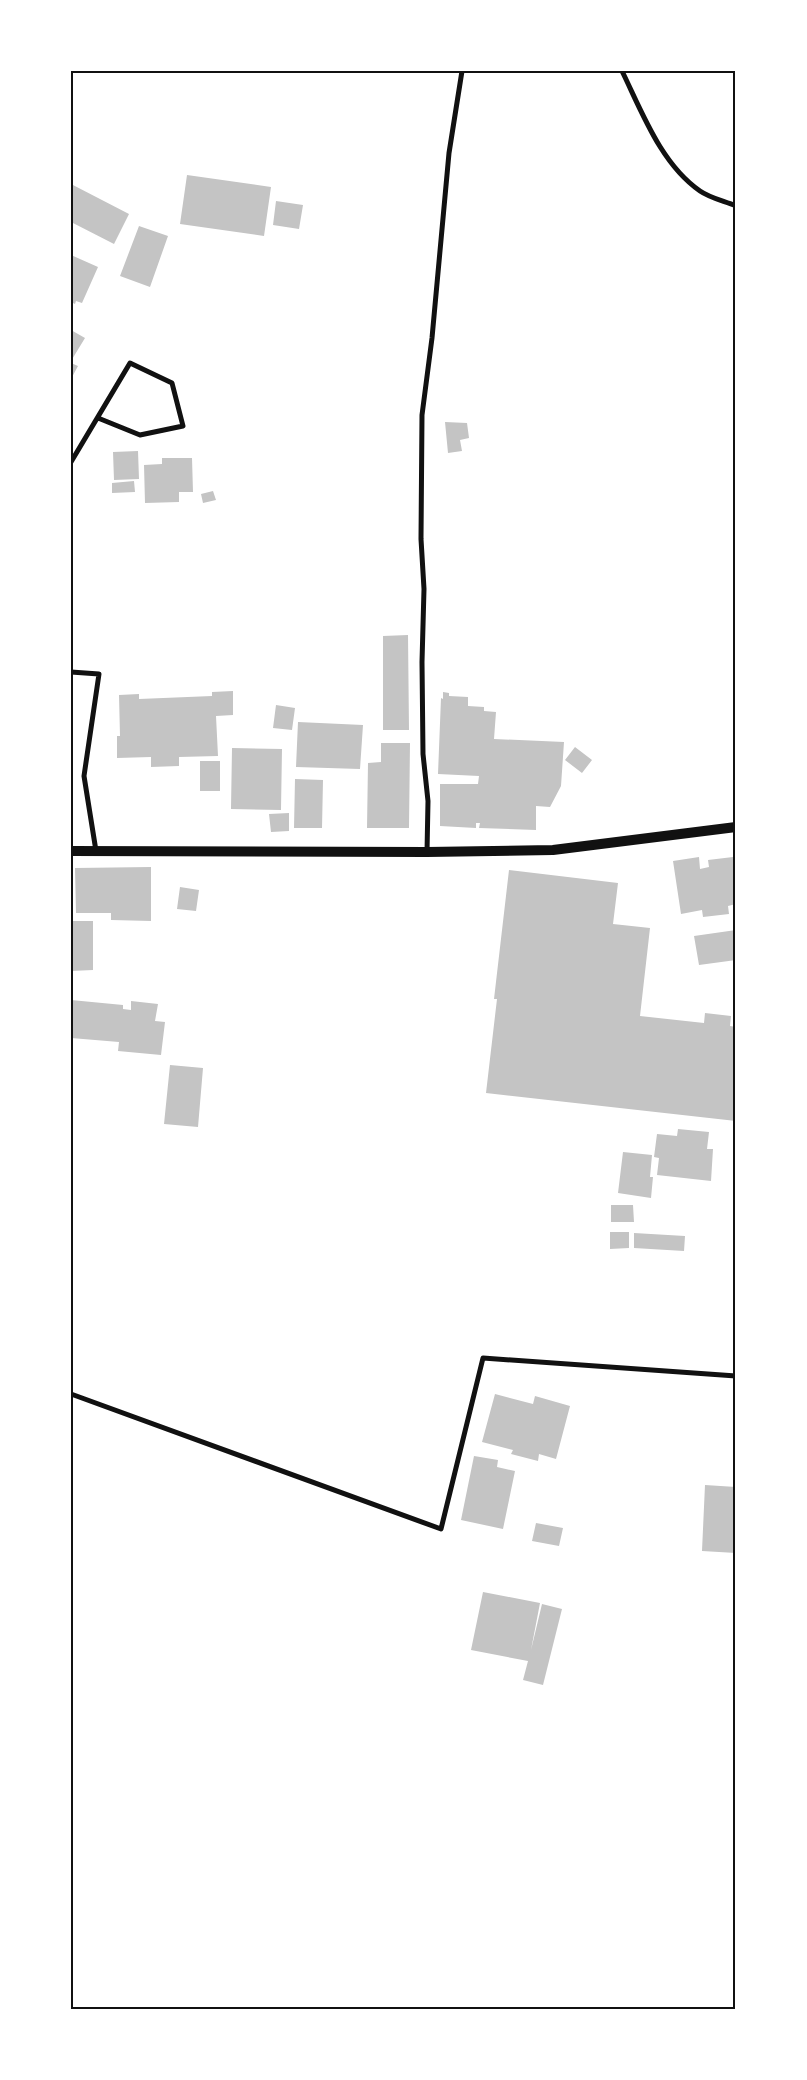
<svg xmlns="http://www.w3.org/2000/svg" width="807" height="2080" font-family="'Open Sans',sans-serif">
<rect width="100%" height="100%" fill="#fff"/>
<!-- building -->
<path fill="#c4c4c4" d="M 187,175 L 271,187 L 264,236 L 180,224 Z
M 71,184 L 129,214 L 114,244 L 71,222 Z
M 276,201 L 303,205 L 299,229 L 273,225 Z
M 139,226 L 168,236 L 150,287 L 120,276 Z
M 71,255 L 98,267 L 82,303 L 76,301 L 75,304 L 71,302 Z
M 71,330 L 85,338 L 71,361 Z
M 71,363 L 78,366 L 71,379 Z
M 445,422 L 467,423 L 469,438 L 460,440 L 462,451 L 448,453 Z
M 138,451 L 139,479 L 114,480 L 113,452 Z
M 162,458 L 192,458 L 193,492 L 179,492 L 179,502 L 145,503 L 144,465 L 162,464 Z
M 134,481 L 135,492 L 112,493 L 112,483 Z
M 213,491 L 216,500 L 203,503 L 201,494 Z
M 408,635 L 409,730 L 383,730 L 383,636 Z
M 233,691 L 233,715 L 216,716 L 218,756 L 179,757 L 179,766 L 151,767 L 151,757 L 117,758 L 117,736 L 120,736 L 119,695 L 139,694 L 139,699 L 212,696 L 212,692 Z
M 443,692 L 449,693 L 449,696 L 468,697 L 468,706 L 484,707 L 484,711 L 496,712 L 494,739 L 564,742 L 561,786 L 550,807 L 536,806 L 536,830 L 479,828 L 480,823 L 476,823 L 476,828 L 440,826 L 440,784 L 478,784 L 479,776 L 438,774 L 441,698 L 443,699 Z
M 276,705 L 295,708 L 292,730 L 273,728 Z
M 298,722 L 363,725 L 360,769 L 296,767 Z
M 381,743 L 410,743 L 409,828 L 367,828 L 368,763 L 381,762 Z
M 575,747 L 592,760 L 582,773 L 565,760 Z
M 232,748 L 282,749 L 281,810 L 231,809 Z
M 200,761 L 220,761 L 220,791 L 200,791 Z
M 295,779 L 323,780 L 322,828 L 294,828 Z
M 289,813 L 289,831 L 271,832 L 269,814 Z
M 699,857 L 700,869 L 709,867 L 708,860 L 733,857 L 736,876 L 736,904 L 728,906 L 729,914 L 703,917 L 702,910 L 681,914 L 673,861 Z
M 151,867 L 151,921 L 111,920 L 111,913 L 76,913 L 75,868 Z
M 509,870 L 618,883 L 613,924 L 650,928 L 640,1016 L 704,1023 L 705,1013 L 731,1016 L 730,1026 L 736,1027 L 736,1121 L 486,1093 L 497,999 L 494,999 Z
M 180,887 L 199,890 L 196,911 L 177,909 Z
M 71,921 L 93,921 L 93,970 L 71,971 Z
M 736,930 L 736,960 L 699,965 L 694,936 Z
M 71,1000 L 123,1005 L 123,1009 L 131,1010 L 131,1001 L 158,1004 L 155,1021 L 165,1022 L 161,1055 L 118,1051 L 119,1042 L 71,1038 Z
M 170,1065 L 203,1068 L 198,1127 L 164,1124 Z
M 678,1129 L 709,1132 L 707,1149 L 713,1149 L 711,1181 L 657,1175 L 659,1158 L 654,1157 L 657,1134 L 677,1136 Z
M 623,1152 L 652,1155 L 650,1177 L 653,1177 L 651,1198 L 618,1193 Z
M 611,1205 L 633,1205 L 634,1222 L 611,1222 Z
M 610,1232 L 629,1232 L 629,1248 L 610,1249 Z
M 634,1233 L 685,1236 L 684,1251 L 634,1248 Z
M 495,1394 L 533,1404 L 535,1396 L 570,1406 L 556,1459 L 539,1454 L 538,1461 L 511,1454 L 513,1450 L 482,1442 Z
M 474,1456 L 498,1460 L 497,1467 L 515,1471 L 503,1529 L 461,1520 Z
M 705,1485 L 736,1487 L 736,1553 L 702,1551 Z
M 536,1523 L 563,1528 L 559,1546 L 532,1541 Z
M 483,1592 L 540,1603 L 531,1650 L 542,1604 L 562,1609 L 543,1685 L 523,1680 L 528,1661 L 471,1650 Z"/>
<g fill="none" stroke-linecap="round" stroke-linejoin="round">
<!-- minor -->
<path stroke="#111" stroke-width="5" d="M 622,71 C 642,112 661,164 700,191 C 710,198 724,201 736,206
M 71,462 L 130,363 L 172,383 L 183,426 L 140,435 L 98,418
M 71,672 L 99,674 L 84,776 L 96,851
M 427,852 L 428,801 L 423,754 L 422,662 L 424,589 L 421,539 L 422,415 L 432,338 L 449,153 L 462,71
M 71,1394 L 441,1529 L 483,1358 L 736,1376"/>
<!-- secondary -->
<path stroke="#111" stroke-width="10" d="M 71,851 L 427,852 L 553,850 L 736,827"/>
</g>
<!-- border -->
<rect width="807" height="2080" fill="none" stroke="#ffffff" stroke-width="145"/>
<rect x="72" y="72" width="662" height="1936" fill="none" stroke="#111" stroke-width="2"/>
</svg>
